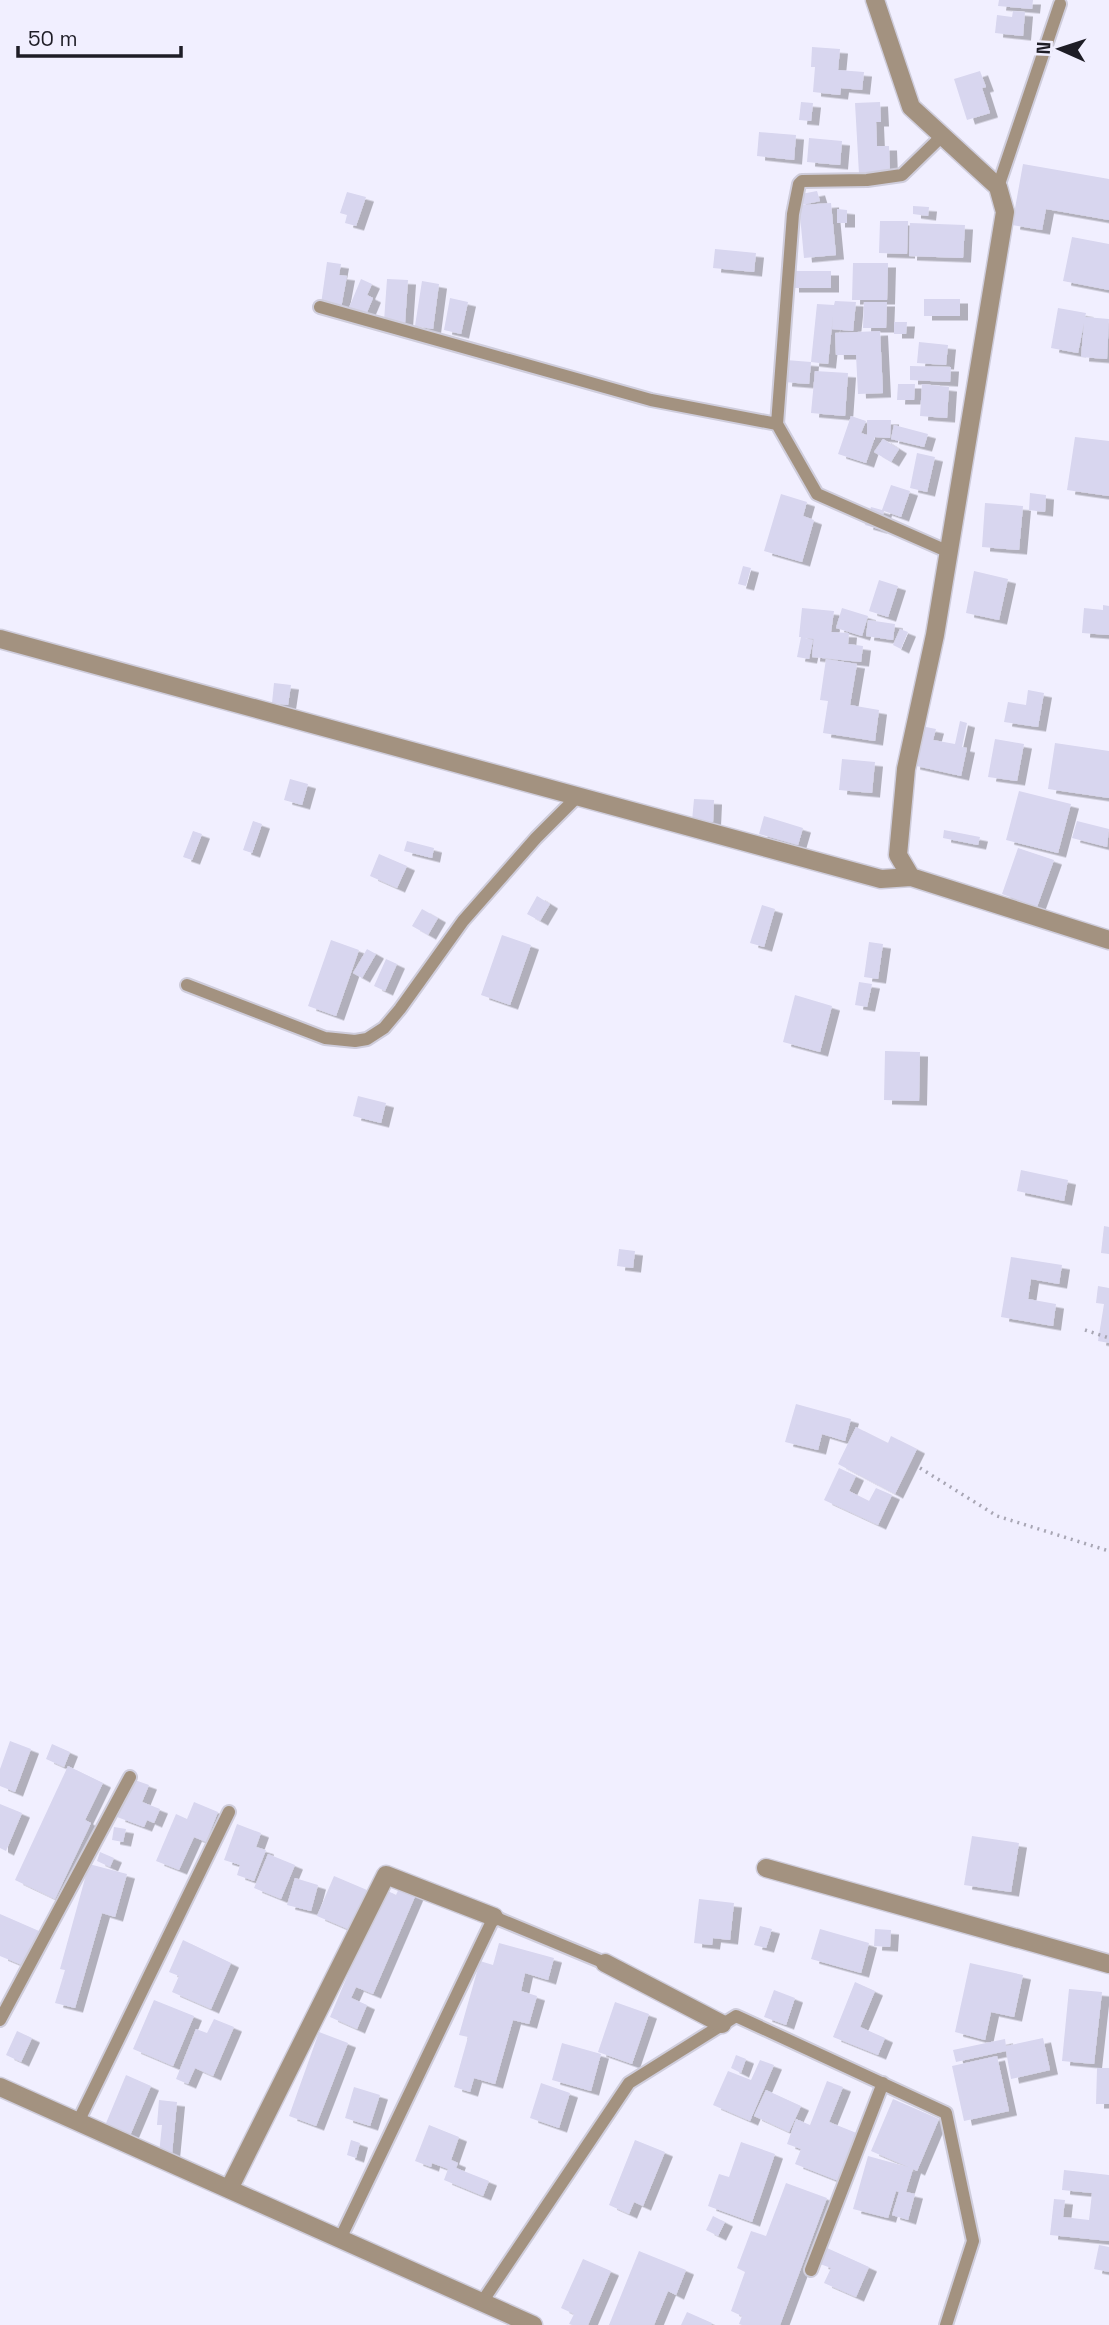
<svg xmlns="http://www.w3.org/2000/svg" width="1109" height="2325" font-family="'Space Grotesk',sans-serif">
<defs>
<filter id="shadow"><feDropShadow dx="8" dy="4.5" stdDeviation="0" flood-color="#0004"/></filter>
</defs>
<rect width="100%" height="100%" fill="#f1efff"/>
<!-- building -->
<path fill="#d8d6ef" filter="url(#shadow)" d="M 999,0 L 1033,0 L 1032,9 L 998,6 Z
M 1013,11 L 1025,12 L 1023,36 L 995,33 L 997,15 L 1012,17 Z
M 812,47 L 840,49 L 838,70 L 864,72 L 862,90 L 841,88 L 840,95 L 813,92 L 815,67 L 811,67 Z
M 980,71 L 986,87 L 982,88 L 990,113 L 967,120 L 954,79 Z
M 801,102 L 813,103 L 811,121 L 799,120 Z
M 880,102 L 881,122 L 876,122 L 877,146 L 889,146 L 890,172 L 859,174 L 855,103 Z
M 759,132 L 796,135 L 794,160 L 757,156 Z
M 809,138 L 842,141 L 840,165 L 807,162 Z
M 1023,164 L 1109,179 L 1109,220 L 1046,209 L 1042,230 L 1012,225 Z
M 817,191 L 820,201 L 802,205 L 831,203 L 836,255 L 804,258 L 799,205 L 796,195 Z
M 347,192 L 366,197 L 356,226 L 345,223 L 347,215 L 340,213 Z
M 913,206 L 929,207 L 928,216 L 913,214 Z
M 837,209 L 847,210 L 847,223 L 837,223 Z
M 880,221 L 908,221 L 907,254 L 879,253 Z
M 910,223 L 965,225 L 963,258 L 909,256 Z
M 1072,237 L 1109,244 L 1109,290 L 1063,281 Z
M 715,249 L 756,253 L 754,272 L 713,268 Z
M 327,262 L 341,264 L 339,275 L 347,276 L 341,308 L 321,304 Z
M 853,263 L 888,263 L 887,300 L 852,300 Z
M 791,271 L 831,271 L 831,288 L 791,288 Z
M 361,279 L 372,284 L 367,295 L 373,298 L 365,317 L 348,310 Z
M 387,279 L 408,280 L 405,323 L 384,321 Z
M 422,281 L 439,284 L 433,329 L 415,326 Z
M 450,298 L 468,302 L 461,334 L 444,330 Z
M 924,299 L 960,299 L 960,316 L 924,316 Z
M 835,301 L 856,302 L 853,331 L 832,329 L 833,316 L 828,364 L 811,362 L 817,304 L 834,305 Z
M 864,302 L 887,302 L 886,328 L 863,328 Z
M 1058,308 L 1086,313 L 1085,317 L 1109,319 L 1107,359 L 1081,357 L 1084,323 L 1078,353 L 1051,348 Z
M 894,322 L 907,322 L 906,334 L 894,334 Z
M 880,331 L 883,393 L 858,394 L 856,355 L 836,355 L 835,333 Z
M 919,342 L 948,345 L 946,365 L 917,363 Z
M 786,360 L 811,362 L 809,384 L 784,382 Z
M 910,366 L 951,367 L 950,382 L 910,380 Z
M 815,371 L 848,373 L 845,416 L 811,413 Z
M 898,384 L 915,384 L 914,400 L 897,400 Z
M 922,384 L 949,387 L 947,418 L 920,416 Z
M 851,416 L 866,421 L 861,433 L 867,435 L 867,420 L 891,420 L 890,438 L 875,437 L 866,463 L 838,454 Z
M 894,425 L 928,434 L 924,447 L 891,439 Z
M 1075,437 L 1109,441 L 1109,496 L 1067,490 Z
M 883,439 L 899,449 L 891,462 L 874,452 Z
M 917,453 L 935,457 L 927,492 L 910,488 Z
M 891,485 L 910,491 L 901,517 L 884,511 L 879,529 L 865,525 L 871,507 L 882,510 Z
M 1030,493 L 1046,495 L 1045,512 L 1029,510 Z
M 781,494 L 807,502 L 803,516 L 814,520 L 802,562 L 764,551 Z
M 985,503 L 1023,506 L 1019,550 L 982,547 Z
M 743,566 L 751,568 L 746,586 L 738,584 Z
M 974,571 L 1008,579 L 999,620 L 966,613 Z
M 879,580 L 898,586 L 888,617 L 869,611 Z
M 1103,605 L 1109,606 L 1109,635 L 1082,633 L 1084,608 L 1103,610 Z
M 802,608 L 834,611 L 831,632 L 849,633 L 848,644 L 863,646 L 861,662 L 812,657 L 814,636 L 814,639 L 805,638 L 813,640 L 809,659 L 797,657 L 801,637 L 799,637 Z
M 842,608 L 868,616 L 862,636 L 836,628 Z
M 868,620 L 895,624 L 893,640 L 866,636 Z
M 900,629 L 908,632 L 901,649 L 893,645 Z
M 826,659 L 857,664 L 850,705 L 879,710 L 875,741 L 823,733 L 828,701 L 820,700 Z
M 274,683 L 291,685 L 288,705 L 272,703 Z
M 1028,690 L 1044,693 L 1038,727 L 1004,722 L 1008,702 L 1026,705 Z
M 960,721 L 967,723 L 962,747 L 967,748 L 961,776 L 912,765 L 921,726 L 936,729 L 933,740 L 955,744 Z
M 995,739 L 1024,744 L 1017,781 L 988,777 Z
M 1055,743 L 1109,751 L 1109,798 L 1048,789 Z
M 842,759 L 875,762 L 872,793 L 839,790 Z
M 290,779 L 308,784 L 302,805 L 284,800 Z
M 1019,791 L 1071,804 L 1058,853 L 1006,840 Z
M 694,799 L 714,800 L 713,822 L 692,821 Z
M 764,816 L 803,828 L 798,845 L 759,834 Z
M 253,821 L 262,824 L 252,853 L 243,850 Z
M 1077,821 L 1109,829 L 1107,847 L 1072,838 Z
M 944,830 L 980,837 L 978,845 L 943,838 Z
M 193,831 L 202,834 L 192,860 L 183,857 Z
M 407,841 L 434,848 L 432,858 L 404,851 Z
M 1018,848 L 1054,860 L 1037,907 L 1002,894 Z
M 379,854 L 407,866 L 397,888 L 370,876 Z
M 537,896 L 550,904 L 540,921 L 527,914 Z
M 762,905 L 775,909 L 764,947 L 750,943 Z
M 422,909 L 438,918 L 428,935 L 412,926 Z
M 502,935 L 531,945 L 510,1005 L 481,995 Z
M 331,940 L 359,950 L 336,1016 L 308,1006 Z
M 869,942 L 883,944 L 878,979 L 864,977 Z
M 367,949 L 376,954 L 362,978 L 353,973 Z
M 386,959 L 397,964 L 385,991 L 374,986 Z
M 859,982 L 872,984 L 867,1007 L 855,1005 Z
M 795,995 L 832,1006 L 820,1052 L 783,1042 Z
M 885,1051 L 920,1052 L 919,1101 L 884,1100 Z
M 358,1096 L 386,1103 L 381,1123 L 353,1116 Z
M 1021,1170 L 1068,1180 L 1064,1201 L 1017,1191 Z
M 1104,1226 L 1109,1227 L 1109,1254 L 1101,1253 Z
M 619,1249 L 635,1251 L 633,1268 L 617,1266 Z
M 1011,1257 L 1062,1265 L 1059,1284 L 1031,1279 L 1028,1299 L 1056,1304 L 1053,1326 L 1001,1317 Z
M 1098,1286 L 1109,1288 L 1109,1343 L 1098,1341 L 1104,1304 L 1096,1303 Z
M 796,1404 L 851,1419 L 845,1441 L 822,1434 L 818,1450 L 785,1442 Z
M 856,1427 L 888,1443 L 891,1436 L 917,1449 L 895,1494 L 838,1464 Z
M 839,1468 L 856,1476 L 849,1491 L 869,1501 L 876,1488 L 892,1495 L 878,1525 L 824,1500 Z
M 10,1741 L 31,1749 L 15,1792 L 0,1786 L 0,1769 Z
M 52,1744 L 70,1752 L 64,1767 L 46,1759 Z
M 68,1766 L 103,1783 L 85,1820 L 91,1823 L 55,1899 L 15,1880 Z
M 132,1779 L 149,1785 L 142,1802 L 160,1809 L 154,1823 L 147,1820 L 144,1827 L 117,1817 Z
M 194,1802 L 218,1812 L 206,1842 L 194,1837 L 179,1870 L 156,1861 L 176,1814 L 187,1819 Z
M 0,1804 L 22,1813 L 6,1851 L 0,1848 Z
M 237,1824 L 261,1833 L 256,1847 L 266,1850 L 254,1881 L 237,1875 L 240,1865 L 224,1860 Z
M 114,1827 L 126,1829 L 123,1842 L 112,1840 Z
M 972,1836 L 1019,1843 L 1011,1892 L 964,1885 Z
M 100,1852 L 114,1858 L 110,1867 L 97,1861 Z
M 268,1854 L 295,1865 L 281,1899 L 254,1888 Z
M 89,1864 L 127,1874 L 115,1917 L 102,1913 L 75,2008 L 55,2003 L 65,1970 L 60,1969 Z
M 334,1876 L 367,1890 L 350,1930 L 317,1916 Z
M 295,1878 L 318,1885 L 311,1911 L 287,1905 Z
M 401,1884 L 417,1892 L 373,1994 L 356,1987 L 351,1998 L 367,2005 L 357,2029 L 330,2017 L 384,1889 L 396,1895 Z
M 699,1899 L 734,1903 L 730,1940 L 713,1938 L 712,1945 L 694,1943 Z
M 0,1914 L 39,1931 L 24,1966 L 0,1956 Z
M 760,1926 L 772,1929 L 766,1948 L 754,1945 Z
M 820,1929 L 869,1943 L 861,1973 L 811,1959 Z
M 875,1929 L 891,1930 L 890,1947 L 874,1946 Z
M 183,1940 L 231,1963 L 211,2009 L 172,1992 L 179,1976 L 169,1972 Z
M 499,1943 L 554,1958 L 548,1980 L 525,1973 L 521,1991 L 537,1996 L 529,2024 L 513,2020 L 495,2084 L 474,2078 L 470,2092 L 454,2087 L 468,2037 L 459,2035 L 480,1961 L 493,1965 Z
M 970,1963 L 1023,1975 L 1014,2017 L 991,2012 L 985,2040 L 955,2032 Z
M 855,1982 L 875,1991 L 860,2027 L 885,2038 L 878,2055 L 833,2037 Z
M 1069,1989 L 1102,1992 L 1094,2064 L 1062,2061 Z
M 774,1990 L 795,1998 L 786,2025 L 764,2017 Z
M 154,2000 L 194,2016 L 173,2066 L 133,2049 Z
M 615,2002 L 649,2014 L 632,2064 L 598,2052 Z
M 214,2019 L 234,2027 L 213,2076 L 195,2068 L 188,2084 L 176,2079 L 196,2029 L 207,2033 Z
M 17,2031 L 32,2038 L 21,2062 L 6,2055 Z
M 319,2032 L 348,2043 L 316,2126 L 289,2116 Z
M 1043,2038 L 1050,2070 L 1011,2079 L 1006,2051 L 956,2062 L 953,2050 L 1005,2039 L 1006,2046 Z
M 562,2043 L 601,2054 L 591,2091 L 552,2080 Z
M 736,2055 L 746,2059 L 741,2073 L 731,2068 Z
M 997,2056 L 1009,2111 L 964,2121 L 952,2066 Z
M 760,2060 L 774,2065 L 750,2121 L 713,2105 L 728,2071 L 751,2080 Z
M 1097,2068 L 1109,2068 L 1109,2104 L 1096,2104 Z
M 126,2075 L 151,2086 L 129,2138 L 104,2128 Z
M 827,2081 L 843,2087 L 829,2122 L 859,2134 L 841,2182 L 795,2164 L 801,2149 L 787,2144 L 796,2119 L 810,2125 Z
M 541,2083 L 570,2093 L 559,2128 L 530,2118 Z
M 354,2087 L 380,2095 L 370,2126 L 345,2118 Z
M 766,2090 L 801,2106 L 789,2132 L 754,2116 Z
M 893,2099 L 939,2119 L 917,2171 L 913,2169 L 906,2192 L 915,2194 L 908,2220 L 892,2215 L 899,2192 L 896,2191 L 888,2218 L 853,2209 L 868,2156 L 908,2167 L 871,2151 Z
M 159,2100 L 177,2102 L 172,2154 L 159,2154 L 162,2125 L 157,2125 Z
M 429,2125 L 459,2137 L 451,2160 L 458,2163 L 456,2168 L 489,2181 L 483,2196 L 444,2180 L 448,2169 L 432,2163 L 431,2167 L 415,2161 Z
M 351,2140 L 360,2143 L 356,2158 L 347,2155 Z
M 635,2140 L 665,2152 L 643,2206 L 634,2202 L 629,2214 L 609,2205 Z
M 741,2142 L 775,2154 L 752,2222 L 708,2206 L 719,2174 L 729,2177 Z
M 1064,2170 L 1109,2175 L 1109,2241 L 1050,2235 L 1054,2199 L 1065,2200 L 1063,2217 L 1089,2220 L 1092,2193 L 1062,2190 Z
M 786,2183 L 827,2198 L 780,2325 L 742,2325 L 739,2324 L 742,2316 L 731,2311 L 745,2272 L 737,2268 L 751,2231 L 766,2236 Z
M 713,2216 L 725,2222 L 718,2236 L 706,2230 Z
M 1099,2245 L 1109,2247 L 1109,2272 L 1094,2269 Z
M 827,2248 L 869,2267 L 856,2297 L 824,2283 L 831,2268 L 820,2264 Z
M 639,2251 L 686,2270 L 676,2295 L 668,2291 L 654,2325 L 609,2325 Z
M 583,2259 L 611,2271 L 588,2325 L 572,2325 L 569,2324 L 574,2314 L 561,2308 Z
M 687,2312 L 712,2323 L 711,2325 L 681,2325 Z"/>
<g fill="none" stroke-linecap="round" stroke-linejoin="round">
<!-- lane casing -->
<g stroke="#cfcddc" stroke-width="16">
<path id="lane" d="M 942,136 L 902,175 L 867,180 L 802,181 L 799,184 L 793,214 L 777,424 L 817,494 L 949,552
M 998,187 L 1060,4
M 320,307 L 651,400 L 777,424
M 187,985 L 325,1038 L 355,1041 L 367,1039 L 384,1028 L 400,1009 L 463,921 L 536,838 L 578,796
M 0,2020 L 130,1777
M 78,2122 L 229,1812
M 340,2239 L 494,1917 L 605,1963
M 811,2270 L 883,2083
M 482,2302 L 629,2083 L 736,2016 L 946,2113 L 973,2241 L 946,2325"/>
</g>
<!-- street casing -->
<g stroke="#cfcddc" stroke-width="21">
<path id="street" d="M 875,0 L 911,107 L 998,187 L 1005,212 L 935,635 L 906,769 L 898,855 L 911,877 L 1109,940
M 0,639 L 881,879 L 911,877
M 766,1868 L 1109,1964
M 605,1963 L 722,2024
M 0,2087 L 533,2325
M 229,2189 L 386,1875 L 494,1917"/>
</g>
<!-- path -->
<path stroke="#a8a6b4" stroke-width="3.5" stroke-dasharray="2 5" stroke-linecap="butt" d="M 1085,1330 L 1109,1338
M 920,1468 L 997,1516 L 1109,1551"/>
<!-- lane -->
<use href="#lane" stroke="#a39280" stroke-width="12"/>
<!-- street -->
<use href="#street" stroke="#a39280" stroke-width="18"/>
</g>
<!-- north arrow -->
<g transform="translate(1060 49) rotate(273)" stroke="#f1efff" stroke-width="5" paint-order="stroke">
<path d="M0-5L12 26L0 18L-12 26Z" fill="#1e1d26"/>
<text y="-10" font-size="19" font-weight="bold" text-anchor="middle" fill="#1e1d26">N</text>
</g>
<!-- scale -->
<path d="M18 46v10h163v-10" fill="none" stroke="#1e1d26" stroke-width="3.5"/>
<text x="28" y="46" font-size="21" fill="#1e1d26" stroke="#f1efff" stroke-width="5" paint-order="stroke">50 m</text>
</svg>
